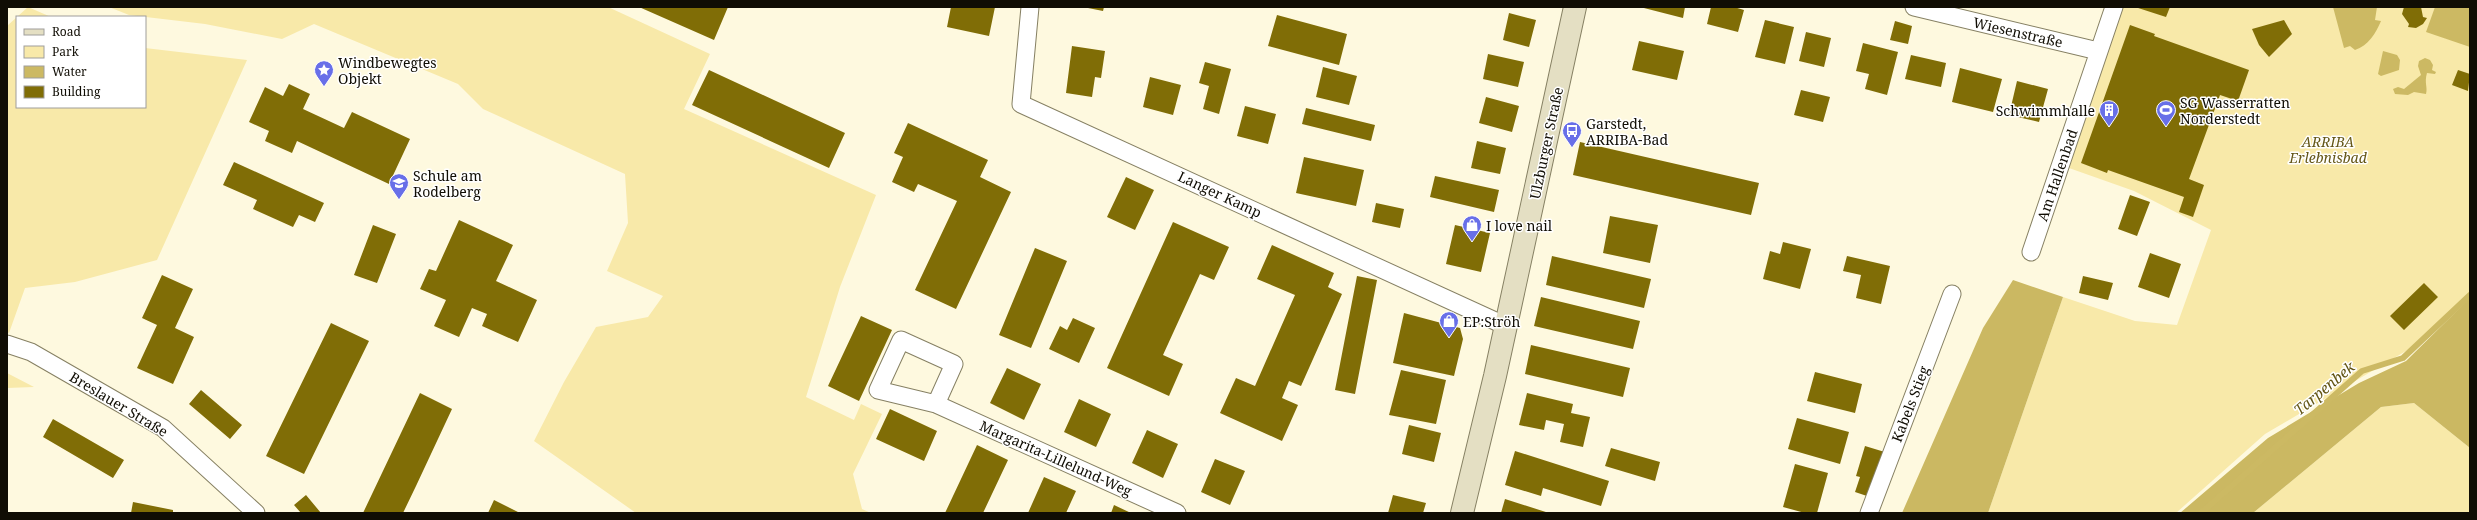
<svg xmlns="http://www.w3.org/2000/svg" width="2477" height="520" font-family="'Noto Serif',serif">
<rect width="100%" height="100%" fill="#fef9df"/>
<!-- green -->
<path fill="#f8e9a9" d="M 28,7 L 51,17 L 17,17 L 17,107 L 145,107 L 145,48 L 247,60 L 157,260 L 75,282 L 25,288 L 9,333 L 7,332 L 7,26 Z
M 109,7 L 608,7 L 710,54 L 684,109 L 876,195 L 840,287 L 806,397 L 854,420 L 861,404 L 882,414 L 853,474 L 862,509 L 871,513 L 636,513 L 534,441 L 564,382 L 596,327 L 648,317 L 663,296 L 607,271 L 628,223 L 625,174 L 483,109 L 458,84 L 314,24 L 282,39 L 205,24 L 129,15 Z
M 2123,7 L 2470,7 L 2470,294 L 2423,341 L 2265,434 L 2176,513 L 1988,513 L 2063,297 L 2135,321 L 2177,325 L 2211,230 L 2134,191 L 2069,168 Z
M 7,373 L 34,387 L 7,388 Z
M 2414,403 L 2470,448 L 2470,513 L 2253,513 L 2381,407 Z"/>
<!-- forest -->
<path fill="#cbb862" d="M 2013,280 L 2063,297 L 1988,513 L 1902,513 L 1983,328 Z
M 2470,298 L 2470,448 L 2414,403 L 2381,407 L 2253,513 L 2180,513 L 2268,438 L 2359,383 L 2406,361 Z"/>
<!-- water -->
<path fill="#ccb963" d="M 2333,7 L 2377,7 L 2375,20 L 2381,21 C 2376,33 2368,46 2355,50 L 2350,46 L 2344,48 Z
M 2435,7 L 2470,7 L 2470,47 L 2426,32 Z
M 2383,51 L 2397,55 L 2400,60 L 2399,70 L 2381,76 L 2378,74 Z
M 2425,58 L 2430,60 L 2433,65 L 2432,70 L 2436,72 L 2435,74 L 2427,73 C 2424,83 2428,87 2426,94 L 2414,92 L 2408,95 L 2395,94 L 2393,89 L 2398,87 L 2404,89 L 2421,75 L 2418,66 L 2419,61 Z"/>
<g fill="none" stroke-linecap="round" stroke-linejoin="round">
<!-- stream -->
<path stroke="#ccb963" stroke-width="6" d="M 2201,513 L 2362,371 L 2403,358 L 2470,295"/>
</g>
<!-- building -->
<path fill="#806d06" d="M 639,7 L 728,7 L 714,40 Z
M 951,7 L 995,7 L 989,36 L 947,27 Z
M 1083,7 L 1104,7 L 1103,11 Z
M 1640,7 L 1685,7 L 1683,18 Z
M 1711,7 L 1734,7 L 1744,10 L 1738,32 L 1707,24 Z
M 2135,7 L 2170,7 L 2166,17 Z
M 2404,7 L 2421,7 L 2423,17 L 2427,18 L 2423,24 L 2416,28 L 2408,27 L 2409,24 L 2402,14 Z
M 1509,13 L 1536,20 L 1529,47 L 1503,40 Z
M 1277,15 L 1347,34 L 1339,65 L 1268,46 Z
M 1765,20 L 1794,27 L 1785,64 L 1755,57 Z
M 2284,20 L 2292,34 L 2269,57 L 2259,45 L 2252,29 Z
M 1895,21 L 1912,26 L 1908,44 L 1890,40 Z
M 2130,25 L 2155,34 L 2154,36 L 2249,70 L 2238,101 L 2220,95 L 2189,179 L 2204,185 L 2193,217 L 2179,212 L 2184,197 L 2108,170 L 2107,173 L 2081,163 Z
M 1806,32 L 1831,38 L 1824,67 L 1799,61 Z
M 1639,41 L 1684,51 L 1677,80 L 1632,70 Z
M 1863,43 L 1898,52 L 1887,95 L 1865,89 L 1869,74 L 1856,71 Z
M 1072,46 L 1105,51 L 1101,78 L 1095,77 L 1092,97 L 1066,93 Z
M 1488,54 L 1524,62 L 1518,87 L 1483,79 Z
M 1911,55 L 1946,63 L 1941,87 L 1905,79 Z
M 1205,62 L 1231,69 L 1219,114 L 1203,109 L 1209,86 L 1199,83 Z
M 1323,67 L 1357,76 L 1349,105 L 1316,97 Z
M 1960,68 L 2002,79 L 1993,112 L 1952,102 Z
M 709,70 L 845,133 L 829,168 L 692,105 Z
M 2458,70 L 2470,74 L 2468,91 L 2452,85 Z
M 1150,77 L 1181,85 L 1173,115 L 1143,107 Z
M 2017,81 L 2048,89 L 2039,122 L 2009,115 Z
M 289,84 L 310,94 L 303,109 L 344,128 L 352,112 L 410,139 L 389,184 L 297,141 L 292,153 L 265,141 L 269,131 L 249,122 L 265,87 L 283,96 Z
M 1801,90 L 1830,97 L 1823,122 L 1794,115 Z
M 1486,97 L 1519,106 L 1512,132 L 1479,123 Z
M 1245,106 L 1276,114 L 1268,144 L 1237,136 Z
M 1306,108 L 1375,125 L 1371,141 L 1302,124 Z
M 908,123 L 988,160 L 980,177 L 1011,192 L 956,309 L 915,290 L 957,201 L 918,184 L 914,192 L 892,182 L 903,157 L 894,153 Z
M 1477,141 L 1506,148 L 1500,174 L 1471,168 Z
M 1580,142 L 1759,183 L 1751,215 L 1573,175 Z
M 1304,157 L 1364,170 L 1356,206 L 1296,193 Z
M 234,162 L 324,203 L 315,222 L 299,215 L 293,227 L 253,209 L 257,200 L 223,185 Z
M 1435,176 L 1499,190 L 1494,212 L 1430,197 Z
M 1126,177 L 1154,190 L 1135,230 L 1107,217 Z
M 2130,195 L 2150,202 L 2137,236 L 2118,229 Z
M 1376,203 L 1404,209 L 1400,228 L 1372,222 Z
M 1610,216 L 1658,225 L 1650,263 L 1603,253 Z
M 459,220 L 513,245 L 496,281 L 537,300 L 518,342 L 482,326 L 487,314 L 472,308 L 459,337 L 434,326 L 446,300 L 420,289 L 429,269 L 436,271 Z
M 1173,222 L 1229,247 L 1214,280 L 1200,274 L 1163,355 L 1183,364 L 1169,396 L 1107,368 Z
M 373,225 L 396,234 L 377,283 L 354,275 Z
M 1455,225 L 1490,233 L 1481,272 L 1446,264 Z
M 1783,242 L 1811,249 L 1800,289 L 1763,279 L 1770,251 L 1780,254 Z
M 1272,245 L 1334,273 L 1328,287 L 1342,294 L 1301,386 L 1289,381 L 1282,398 L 1298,405 L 1282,441 L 1220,413 L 1236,378 L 1255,386 L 1295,295 L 1257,279 Z
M 1035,248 L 1067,261 L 1031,348 L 999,335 Z
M 2150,253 L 2181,264 L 2169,298 L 2138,287 Z
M 1552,256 L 1651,279 L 1644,308 L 1546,285 Z
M 1847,256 L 1890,266 L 1881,304 L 1856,298 L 1861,275 L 1843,271 Z
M 162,275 L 193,289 L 175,328 L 194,337 L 173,384 L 137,368 L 157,325 L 142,318 Z
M 1357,276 L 1377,280 L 1355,394 L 1335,390 Z
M 2083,276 L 2113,283 L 2108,300 L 2079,293 Z
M 2424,283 L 2438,297 L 2404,330 L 2390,316 Z
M 1541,297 L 1640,321 L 1633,349 L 1534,326 Z
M 1404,313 L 1460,328 L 1463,339 L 1454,376 L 1393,363 Z
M 861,316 L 892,330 L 859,401 L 828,386 Z
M 1073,318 L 1095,328 L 1079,363 L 1049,349 L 1060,326 L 1067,330 Z
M 331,323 L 369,341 L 304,474 L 266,456 Z
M 1531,345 L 1630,368 L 1623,397 L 1525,374 Z
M 1007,368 L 1041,384 L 1024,420 L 990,403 Z
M 1401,370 L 1446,380 L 1436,424 L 1389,415 Z
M 1815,372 L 1862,384 L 1855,413 L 1807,401 Z
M 201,390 L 242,425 L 230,439 L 189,404 Z
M 420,393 L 452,409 L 416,486 L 403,513 L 363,513 Z
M 1527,393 L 1573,404 L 1571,413 L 1590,417 L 1583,447 L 1560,442 L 1564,424 L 1546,420 L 1544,430 L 1519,425 Z
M 1079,399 L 1111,414 L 1096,447 L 1064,432 Z
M 890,409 L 937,431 L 924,461 L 876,439 Z
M 1797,418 L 1849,432 L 1840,464 L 1788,449 Z
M 53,419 L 124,460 L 113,478 L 43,437 Z
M 1409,425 L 1441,433 L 1434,462 L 1402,454 Z
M 1147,430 L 1178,444 L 1163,478 L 1132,463 Z
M 977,445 L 1008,460 L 983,513 L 945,513 Z
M 1865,446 L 1888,453 L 1873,498 L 1855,492 L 1860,477 L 1856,476 Z
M 1611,448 L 1660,462 L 1655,481 L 1605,466 Z
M 1515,451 L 1609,481 L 1601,506 L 1543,488 L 1541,496 L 1505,485 Z
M 1215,459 L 1245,471 L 1230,505 L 1201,492 Z
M 1795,464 L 1828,473 L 1817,513 L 1805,513 L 1783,507 Z
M 1044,477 L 1076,491 L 1066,513 L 1028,513 Z
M 306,495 L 321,513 L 301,513 L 294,505 Z
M 1393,495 L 1426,503 L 1423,513 L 1388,513 Z
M 1505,499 L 1549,513 L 1501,513 Z
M 494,500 L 520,513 L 488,513 Z
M 133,502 L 173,510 L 173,513 L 131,513 Z
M 1114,505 L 1131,513 L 1111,513 Z"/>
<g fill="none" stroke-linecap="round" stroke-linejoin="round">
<!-- minor casing -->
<g stroke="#868063" stroke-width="19">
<path id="minor" d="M 1030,7 L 1021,104 L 1506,326
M 1914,7 L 2098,51
M 2031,252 L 2114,7
M 7,344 L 31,352 L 163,428 L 256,513
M 936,404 L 954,364 L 901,340 L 878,390 L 936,404 L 1177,513
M 1869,513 L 1952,294"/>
</g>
<!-- secondary casing -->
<g stroke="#868063" stroke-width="24">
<path id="secondary" d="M 1462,513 L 1495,376 L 1575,7"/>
</g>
<!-- minor -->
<use href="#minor" stroke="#fff" stroke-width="17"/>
<!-- secondary -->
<use href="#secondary" stroke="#e4dfc3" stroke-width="22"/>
</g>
<!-- icons -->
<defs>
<g id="sight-pin" transform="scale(1)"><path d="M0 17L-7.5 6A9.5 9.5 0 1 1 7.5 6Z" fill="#686fe8" stroke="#fff"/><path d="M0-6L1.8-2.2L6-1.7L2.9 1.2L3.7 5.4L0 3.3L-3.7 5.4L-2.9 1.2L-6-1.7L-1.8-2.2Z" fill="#fff"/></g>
<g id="building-pin" transform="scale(1)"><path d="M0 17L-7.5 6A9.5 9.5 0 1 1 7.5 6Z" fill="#686fe8" stroke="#fff"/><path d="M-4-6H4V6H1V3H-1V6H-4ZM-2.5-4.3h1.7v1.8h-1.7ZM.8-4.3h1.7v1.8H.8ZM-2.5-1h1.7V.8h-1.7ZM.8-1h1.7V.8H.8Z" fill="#fff"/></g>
<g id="stadium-pin" transform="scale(1)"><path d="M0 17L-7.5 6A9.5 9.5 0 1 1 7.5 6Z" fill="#686fe8" stroke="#fff"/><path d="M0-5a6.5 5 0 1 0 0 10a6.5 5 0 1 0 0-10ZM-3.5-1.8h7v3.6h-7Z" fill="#fff"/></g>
<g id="bus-pin" transform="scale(1)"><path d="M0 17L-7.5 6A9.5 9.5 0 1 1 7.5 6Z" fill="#686fe8" stroke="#fff"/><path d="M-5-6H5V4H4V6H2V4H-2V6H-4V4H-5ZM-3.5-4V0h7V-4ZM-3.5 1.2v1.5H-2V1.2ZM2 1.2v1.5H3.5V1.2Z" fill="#fff"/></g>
<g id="school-pin" transform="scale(1)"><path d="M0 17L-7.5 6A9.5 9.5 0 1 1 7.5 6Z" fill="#686fe8" stroke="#fff"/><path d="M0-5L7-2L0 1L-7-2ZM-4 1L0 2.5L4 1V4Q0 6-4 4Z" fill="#fff"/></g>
<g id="shop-pin" transform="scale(1)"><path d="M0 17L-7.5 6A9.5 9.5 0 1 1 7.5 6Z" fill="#686fe8" stroke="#fff"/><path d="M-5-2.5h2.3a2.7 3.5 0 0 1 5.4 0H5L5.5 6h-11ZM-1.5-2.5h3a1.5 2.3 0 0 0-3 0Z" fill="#fff"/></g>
</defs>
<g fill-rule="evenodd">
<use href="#sight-pin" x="324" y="70"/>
<use href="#building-pin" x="2109" y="110"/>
<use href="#stadium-pin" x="2166" y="110"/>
<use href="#bus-pin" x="1572" y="131"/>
<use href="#school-pin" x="399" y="183"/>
<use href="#shop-pin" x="1472" y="225"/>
<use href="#shop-pin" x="1449" y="321"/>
</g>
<g text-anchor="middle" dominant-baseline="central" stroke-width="3" stroke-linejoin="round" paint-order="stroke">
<!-- street labels -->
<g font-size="14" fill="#100d04" stroke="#fff">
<text transform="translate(2018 32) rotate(13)">Wiesenstraße</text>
<text transform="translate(1546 143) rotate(-78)">Ulzburger Straße</text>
<text transform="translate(2057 175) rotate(-71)">Am Hallenbad</text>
<text transform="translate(1220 194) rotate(25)">Langer Kamp</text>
<text transform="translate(119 404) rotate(31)">Breslauer Straße</text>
<text transform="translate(1910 404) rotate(-69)">Kabels Stieg</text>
<text transform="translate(1056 458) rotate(24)">Margarita-Lillelund-Weg</text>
</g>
<!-- poi labels -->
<g font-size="14" fill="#100d04" stroke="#fff" text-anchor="start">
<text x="338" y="62">Windbewegtes<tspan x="338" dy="16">Objekt</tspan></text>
<text x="2180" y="102">SG Wasserratten<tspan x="2180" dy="16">Norderstedt</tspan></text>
<text x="2095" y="110" text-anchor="end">Schwimmhalle</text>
<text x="1586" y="123">Garstedt,<tspan x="1586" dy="16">ARRIBA-Bad</tspan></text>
<text x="413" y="175">Schule am<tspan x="413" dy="16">Rodelberg</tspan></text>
<text x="1486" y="225">I love nail</text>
<text x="1463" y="321">EP:Ströh</text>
</g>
<!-- park labels -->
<g font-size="14" font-style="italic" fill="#655717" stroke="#fff">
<text x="2328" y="141">ARRIBA<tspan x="2328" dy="16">Erlebnisbad</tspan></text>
</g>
<!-- water labels -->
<g font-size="15" font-style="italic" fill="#635514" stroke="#fff">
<text transform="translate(2324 388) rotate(-40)">Tarpenbek</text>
</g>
</g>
<!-- border -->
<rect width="2477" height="520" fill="none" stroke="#100d04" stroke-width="16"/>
<!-- legend -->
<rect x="16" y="16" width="130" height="92" fill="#ffffff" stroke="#9f9e9b"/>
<rect x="24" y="29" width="20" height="6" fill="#e4dfc3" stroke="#9f9e9b"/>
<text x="52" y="36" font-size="12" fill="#100d04">Road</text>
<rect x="24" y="46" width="20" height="12" fill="#f8e9a9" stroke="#9f9e9b"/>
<text x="52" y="56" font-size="12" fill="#100d04">Park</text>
<rect x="24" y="66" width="20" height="12" fill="#ccb963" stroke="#9f9e9b"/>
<text x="52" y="76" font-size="12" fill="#100d04">Water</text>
<rect x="24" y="86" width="20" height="12" fill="#806d06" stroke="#9f9e9b"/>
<text x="52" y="96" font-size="12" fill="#100d04">Building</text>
</svg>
